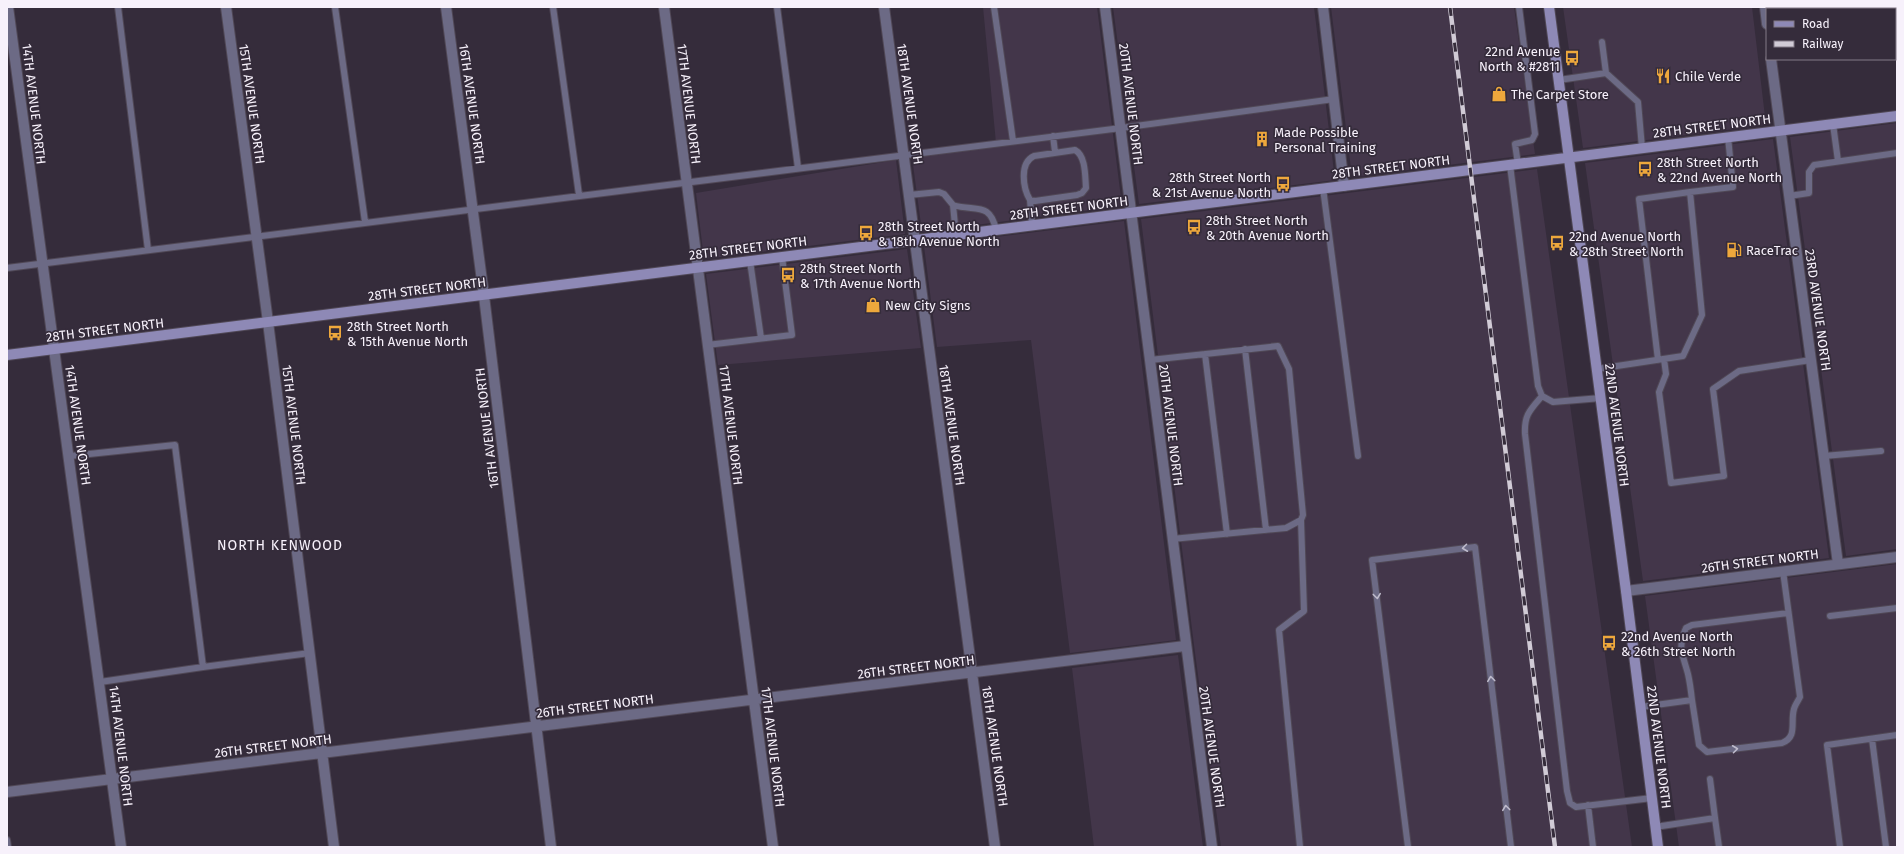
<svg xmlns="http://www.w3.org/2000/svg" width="1904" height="854" font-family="'Fira Sans',sans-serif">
<rect width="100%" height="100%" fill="#352c3b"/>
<!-- built -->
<path fill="#43364a" d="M 983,7 L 1097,7 L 1122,206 L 922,232 L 912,157 L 996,143 Z
M 1113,7 L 1314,7 L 1335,180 L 1139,204 Z
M 1331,7 L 1514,7 L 1535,154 L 1352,177 Z
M 1563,7 L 1752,7 L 1766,125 L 1583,148 Z
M 1897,123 L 1897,549 L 1846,556 L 1790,137 Z
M 1773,139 L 1829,558 L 1643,581 L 1585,163 Z
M 896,160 L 905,234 L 704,259 L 696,193 Z
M 1537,169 L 1632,847 L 1221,847 L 1194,645 L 1141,219 Z
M 1124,221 L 1176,640 L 1070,653 L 1031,340 L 937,347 L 924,246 Z
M 907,249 L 921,348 L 718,365 L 706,274 Z
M 1897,564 L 1897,847 L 1679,847 L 1645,596 Z
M 1178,655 L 1203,847 L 1094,847 L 1072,668 Z"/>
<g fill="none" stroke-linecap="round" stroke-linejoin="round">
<!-- lane casing -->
<g stroke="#504856" stroke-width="8">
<path id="lane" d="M 118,7 L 148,250
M 335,7 L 365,222
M 553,7 L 579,195
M 777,7 L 798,168
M 994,7 L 1013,141
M 1602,42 L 1606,73
M 1559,80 L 1606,73 L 1638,102 L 1642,148
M 1833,124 L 1838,161
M 1053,136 L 1055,152
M 1075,150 C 1086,156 1085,176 1086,188 L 1082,193 L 1077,195 L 1035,201 L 1030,200 C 1023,188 1019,163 1034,156 Z
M 1518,164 L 1515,144 L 1532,140 L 1535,134 L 1519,7
M 1510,165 L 1538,386 L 1542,396 L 1553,402 L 1601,398
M 1323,188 L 1358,456
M 909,195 L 939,192 L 944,194 L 953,205 C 975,212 990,201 996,230
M 1789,196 L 1809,193 L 1809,172 L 1814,165 L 1897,153
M 1030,200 L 1032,225
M 953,205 L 956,235
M 750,261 L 761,338
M 7,268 L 1121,128 L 1334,99
M 707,345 L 792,335 L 782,257
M 1245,349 L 1266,530
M 1205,354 L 1227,534
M 1664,359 L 1666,374 L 1659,392 L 1671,483 L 1724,476 L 1713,389 L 1739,371 L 1811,360
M 1150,360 L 1278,346 L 1289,369 L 1303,515 L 1301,520 L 1286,528 L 1172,539
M 1658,360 L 1639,199 L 1690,192
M 1597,369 L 1683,356 L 1702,315 L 1690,192 L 1733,187 L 1728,137
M 1542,396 C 1530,410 1524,415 1525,434 L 1567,791 L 1570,803 L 1576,807 L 1652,798
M 70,456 L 175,445 L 203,667 L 100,682
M 1824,456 L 1881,451
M 1830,616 L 1897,608
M 203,667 L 310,653
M 1692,700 C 1691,691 1690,683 1688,674 C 1683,655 1677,647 1686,628 L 1692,625 L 1788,613
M 1641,707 L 1692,700 L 1699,745 L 1707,752 L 1782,743 C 1798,737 1790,722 1794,709 C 1795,705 1798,701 1800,697 L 1783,571
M 1872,739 L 1886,847
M 1710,779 L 1715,818
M 1588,805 L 1593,847
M 1655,827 L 1715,818 L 1719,847
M 7,840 L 8,847
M 1300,847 L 1279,630 L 1304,611 L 1301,520
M 1408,847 L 1372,560 L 1475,547 L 1511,847
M 1840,847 L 1827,745 L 1897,735"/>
</g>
<!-- street casing -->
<g stroke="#504856" stroke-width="12">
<path id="street" d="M 8,7 L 121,847
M 226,7 L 268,322 L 334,847
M 446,7 L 484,296 L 551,847
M 664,7 L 773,847
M 884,7 L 995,847
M 1105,7 L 1212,847
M 1323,7 L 1344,186
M 1765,7 L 1767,24
M 1771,59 L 1838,564
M 1626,591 L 1897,557
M 7,792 L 1185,646"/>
</g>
<!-- secondary casing -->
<g stroke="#504856" stroke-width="12">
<path id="secondary" d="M 1549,7 L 1626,591 L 1658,847
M 7,355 L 1897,116"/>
</g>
<!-- lane -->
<use href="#lane" stroke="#6c6a85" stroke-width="6"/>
<!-- street -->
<use href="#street" stroke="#6c6a85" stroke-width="10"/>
<!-- secondary -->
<use href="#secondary" stroke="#8e89b6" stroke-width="10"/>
<!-- rail casing -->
<g stroke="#d1cbd6" stroke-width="4.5">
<path id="rail" d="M 1450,7 L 1555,847"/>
</g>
<!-- rail -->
<use href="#rail" stroke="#352c3b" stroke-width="3" stroke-dasharray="9" stroke-linecap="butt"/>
</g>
<!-- one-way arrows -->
<defs><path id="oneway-chevron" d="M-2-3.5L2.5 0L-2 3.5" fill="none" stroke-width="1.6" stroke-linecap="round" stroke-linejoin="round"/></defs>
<g stroke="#bfbbcc">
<use href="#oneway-chevron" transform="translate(1465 548) rotate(173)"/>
<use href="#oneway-chevron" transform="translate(1377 596) rotate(83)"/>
<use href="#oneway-chevron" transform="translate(1491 679) rotate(-97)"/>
<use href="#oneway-chevron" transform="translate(1735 749) rotate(-7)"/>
<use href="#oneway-chevron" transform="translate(1506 808) rotate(-97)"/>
</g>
<!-- icons -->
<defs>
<g id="bus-bare" transform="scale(1.2)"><path d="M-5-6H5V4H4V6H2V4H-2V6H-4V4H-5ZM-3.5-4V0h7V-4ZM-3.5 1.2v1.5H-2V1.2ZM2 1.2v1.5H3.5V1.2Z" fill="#eea83c" stroke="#352c3b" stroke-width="2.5" paint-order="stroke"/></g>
<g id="restaurant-bare" transform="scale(1.2)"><path d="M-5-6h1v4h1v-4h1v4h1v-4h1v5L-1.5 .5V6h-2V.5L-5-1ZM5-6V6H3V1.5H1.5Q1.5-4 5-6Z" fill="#eea83c" stroke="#352c3b" stroke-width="2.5" paint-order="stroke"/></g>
<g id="shop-bare" transform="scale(1.2)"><path d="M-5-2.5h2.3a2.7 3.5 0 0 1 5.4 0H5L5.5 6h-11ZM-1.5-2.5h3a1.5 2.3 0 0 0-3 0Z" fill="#eea83c" stroke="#352c3b" stroke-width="2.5" paint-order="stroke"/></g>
<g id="building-bare" transform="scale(1.2)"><path d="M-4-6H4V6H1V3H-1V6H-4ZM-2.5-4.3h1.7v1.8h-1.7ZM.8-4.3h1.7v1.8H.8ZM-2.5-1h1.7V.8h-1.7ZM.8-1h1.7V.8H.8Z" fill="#eea83c" stroke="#352c3b" stroke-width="2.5" paint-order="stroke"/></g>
<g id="fuel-bare" transform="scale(1.2)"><path d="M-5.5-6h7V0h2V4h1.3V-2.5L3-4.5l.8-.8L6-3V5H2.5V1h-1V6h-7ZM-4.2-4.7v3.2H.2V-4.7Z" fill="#eea83c" stroke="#352c3b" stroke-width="2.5" paint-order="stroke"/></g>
</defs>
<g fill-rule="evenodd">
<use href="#bus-bare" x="1572" y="58"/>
<use href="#restaurant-bare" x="1663" y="76"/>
<use href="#shop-bare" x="1499" y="94"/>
<use href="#building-bare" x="1262" y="139"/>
<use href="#bus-bare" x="1645" y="169"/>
<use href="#bus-bare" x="1283" y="184"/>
<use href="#bus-bare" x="1194" y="227"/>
<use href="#bus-bare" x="866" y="233"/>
<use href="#bus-bare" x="1557" y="243"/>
<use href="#fuel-bare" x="1734" y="250"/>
<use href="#bus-bare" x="788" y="275"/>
<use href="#shop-bare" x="873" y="305"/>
<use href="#bus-bare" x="335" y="333"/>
<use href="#bus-bare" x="1609" y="643"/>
</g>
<g text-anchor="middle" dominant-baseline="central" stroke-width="3.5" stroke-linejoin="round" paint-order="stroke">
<!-- poi labels -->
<g font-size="13" fill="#f7f1fb" stroke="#352c3b" text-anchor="start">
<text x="1560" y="51" text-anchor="end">22nd Avenue<tspan x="1560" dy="15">North &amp; #2811</tspan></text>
<text x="1675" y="76">Chile Verde</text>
<text x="1511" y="94">The Carpet Store</text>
<text x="1274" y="132">Made Possible<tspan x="1274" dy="15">Personal Training</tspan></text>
<text x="1657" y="162">28th Street North<tspan x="1657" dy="15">&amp; 22nd Avenue North</tspan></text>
<text x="1271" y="177" text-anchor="end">28th Street North<tspan x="1271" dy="15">&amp; 21st Avenue North</tspan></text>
<text x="1206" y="220">28th Street North<tspan x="1206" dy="15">&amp; 20th Avenue North</tspan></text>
<text x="878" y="226">28th Street North<tspan x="878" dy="15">&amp; 18th Avenue North</tspan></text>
<text x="1569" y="236">22nd Avenue North<tspan x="1569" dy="15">&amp; 28th Street North</tspan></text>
<text x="1746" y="250">RaceTrac</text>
<text x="800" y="268">28th Street North<tspan x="800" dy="15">&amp; 17th Avenue North</tspan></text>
<text x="885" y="305">New City Signs</text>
<text x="347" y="326">28th Street North<tspan x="347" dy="15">&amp; 15th Avenue North</tspan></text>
<text x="1621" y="636">22nd Avenue North<tspan x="1621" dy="15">&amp; 26th Street North</tspan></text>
</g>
<!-- street labels -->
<g font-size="13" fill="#f7f1fb" stroke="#352c3b">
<text transform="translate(34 104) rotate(83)">14TH AVENUE NORTH</text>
<text transform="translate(252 104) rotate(82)">15TH AVENUE NORTH</text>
<text transform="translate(472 104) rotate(82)">16TH AVENUE NORTH</text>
<text transform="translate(689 104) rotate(83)">17TH AVENUE NORTH</text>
<text transform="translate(910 104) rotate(82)">18TH AVENUE NORTH</text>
<text transform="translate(1131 104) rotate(83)">20TH AVENUE NORTH</text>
<text transform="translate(1712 126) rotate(-7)">28TH STREET NORTH</text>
<text transform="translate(1391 167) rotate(-7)">28TH STREET NORTH</text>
<text transform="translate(1069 208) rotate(-7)">28TH STREET NORTH</text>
<text transform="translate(748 248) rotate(-7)">28TH STREET NORTH</text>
<text transform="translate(427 289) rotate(-7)">28TH STREET NORTH</text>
<text transform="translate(1818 310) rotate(82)">23RD AVENUE NORTH</text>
<text transform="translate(105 330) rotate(-7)">28TH STREET NORTH</text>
<text transform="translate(78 425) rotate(82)">14TH AVENUE NORTH</text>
<text transform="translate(294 425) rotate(83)">15TH AVENUE NORTH</text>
<text transform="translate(731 425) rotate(83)">17TH AVENUE NORTH</text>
<text transform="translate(952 425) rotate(82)">18TH AVENUE NORTH</text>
<text transform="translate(1171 425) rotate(83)">20TH AVENUE NORTH</text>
<text transform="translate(1617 425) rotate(83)">22ND AVENUE NORTH</text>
<text transform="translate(487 428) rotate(-97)">16TH AVENUE NORTH</text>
<text transform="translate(1760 561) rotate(-7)">26TH STREET NORTH</text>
<text transform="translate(916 667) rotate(-7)">26TH STREET NORTH</text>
<text transform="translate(595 706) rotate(-7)">26TH STREET NORTH</text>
<text transform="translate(121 746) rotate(83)">14TH AVENUE NORTH</text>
<text transform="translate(273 746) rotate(-7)">26TH STREET NORTH</text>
<text transform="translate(995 746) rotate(82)">18TH AVENUE NORTH</text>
<text transform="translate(773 747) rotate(83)">17TH AVENUE NORTH</text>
<text transform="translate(1212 747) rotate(82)">20TH AVENUE NORTH</text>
<text transform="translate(1659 747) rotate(83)">22ND AVENUE NORTH</text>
</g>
<!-- neighbourhood labels -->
<g font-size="14" letter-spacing="1" fill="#f7f1fb" stroke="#352c3b">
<text x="280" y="545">NORTH KENWOOD</text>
</g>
</g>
<!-- border -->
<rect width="1904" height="854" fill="none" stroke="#f7f1fb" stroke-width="16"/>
<!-- legend -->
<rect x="1766" y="8" width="130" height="52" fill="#352c3b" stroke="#837b88"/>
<rect x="1774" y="21" width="20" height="6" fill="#8e89b6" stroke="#837b88"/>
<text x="1802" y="28" font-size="12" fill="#f7f1fb">Road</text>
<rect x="1774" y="41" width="20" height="6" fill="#d1cbd6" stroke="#837b88"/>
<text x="1802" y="48" font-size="12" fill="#f7f1fb">Railway</text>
</svg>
